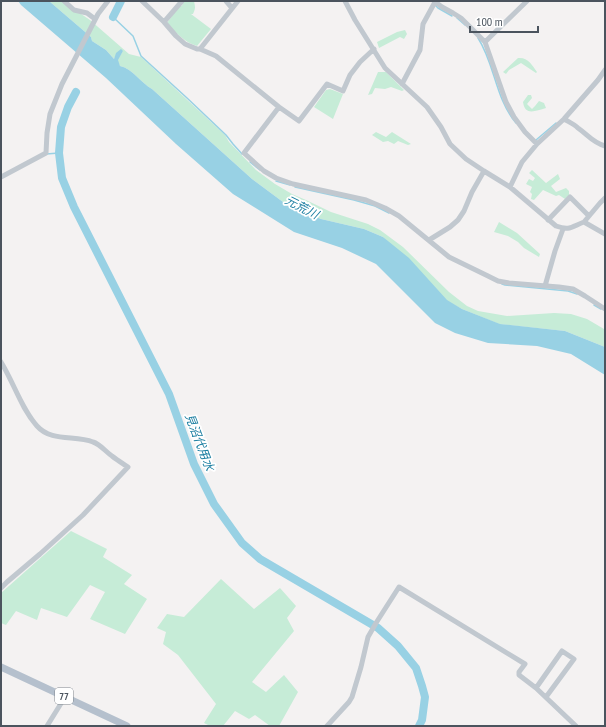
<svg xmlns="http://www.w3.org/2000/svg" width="606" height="727" font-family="'PT Sans Narrow','Noto Sans JP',sans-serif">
<rect width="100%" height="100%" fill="#f4f2f2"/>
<!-- green -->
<path fill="#c6ecd7" d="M 49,1 L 62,1 L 90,20 L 129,54 L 141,57 L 225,135 L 229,142 L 256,170 L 275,184 L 292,194 L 306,200 L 331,212 L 368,224 L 380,230 L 403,247 L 449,292 L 467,306 L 478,311 L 507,316 L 554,313 L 571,314 L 587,319 L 604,329 L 604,335 L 605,336 L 605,347 L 565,331 L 499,324 L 462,309 L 447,301 L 383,237 L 364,229 L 321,219 L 287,205 L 252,179 L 152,89 C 141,83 133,69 120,66 L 117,60 L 123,51 L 116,55 L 114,59 L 106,50 L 92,41 L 91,37 Z
M 183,1 L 194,1 C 195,7 196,7 193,14 L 191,14 L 211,29 L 197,46 C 184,42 176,33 167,23 L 180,5 L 182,6 Z
M 405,30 L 407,34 L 404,39 L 400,37 L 379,48 L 377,42 L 397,32 Z
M 518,58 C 528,57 532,65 537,72 L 536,73 L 521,63 L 509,70 L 506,74 L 503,72 Z
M 378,72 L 386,72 L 404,90 L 402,91 L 391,87 L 385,89 L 375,88 L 372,94 L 368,95 Z
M 330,89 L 343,94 L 333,119 L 314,107 L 326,90 Z
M 528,95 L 531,95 L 532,98 L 527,104 L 532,109 L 535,106 L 539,101 L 544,103 L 546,108 C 535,111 525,116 523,102 Z
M 376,132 L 386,137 L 392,132 L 411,144 L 408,145 L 398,141 L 394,144 L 388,141 L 383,142 L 372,135 Z
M 532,170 L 546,183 L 558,174 L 560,179 L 551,186 L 556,192 L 566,188 L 569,191 L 569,195 L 565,199 L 559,195 L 556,196 L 543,190 L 534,200 L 531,199 L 532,194 L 530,192 L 532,187 L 526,184 L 529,179 L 533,181 L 535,178 L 529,173 Z
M 499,222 L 517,233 L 540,254 L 539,257 L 524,248 L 518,242 L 508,236 L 494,232 Z
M 71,531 L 107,549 L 103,557 L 132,575 L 124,584 L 147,599 L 125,634 L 90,619 L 105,592 L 90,585 L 67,617 L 41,608 L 37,620 L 16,611 L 6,625 L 1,623 L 1,593 Z
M 221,579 L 254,609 L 280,588 L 296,606 L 287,618 L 294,631 L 252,682 L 266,692 L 284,675 L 298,692 L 279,726 L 270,726 L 255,715 L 249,719 L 235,711 L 223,726 L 210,726 L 204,723 L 216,704 L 178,655 L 163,644 L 166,632 L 157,628 L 167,614 L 184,617 Z"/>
<!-- water -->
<path fill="#98d1e4" d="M 18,1 L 49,1 L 91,37 L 92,41 L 106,50 L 114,59 L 116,53 L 121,49 L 123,51 L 118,60 L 120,66 C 133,69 141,83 152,89 L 252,179 L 287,205 L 321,219 L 364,229 L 383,237 L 409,258 L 447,300 L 462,309 L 500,324 L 565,331 L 605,347 L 605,375 L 571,354 L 537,346 L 488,343 L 455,333 L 435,323 L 376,264 L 342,248 L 294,232 L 233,194 L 176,144 L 106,78 L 21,5 Z"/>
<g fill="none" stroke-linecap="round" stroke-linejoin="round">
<!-- stream -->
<path stroke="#98d1e4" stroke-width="1.5" d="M 435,5 L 438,8 L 452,16
M 113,17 L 133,36 L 141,56 L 187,98 L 226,135 L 233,144 L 242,154
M 457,18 L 465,25
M 478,38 C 495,64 495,98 516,123
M 536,140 L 556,123
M 46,154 L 59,153
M 250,162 L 260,170
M 276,181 L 290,185
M 295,187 L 354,200 L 375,206 L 389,213
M 502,284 L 505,285 L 568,291 L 577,294
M 594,305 L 601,309"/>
<!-- canal -->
<path stroke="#98d1e4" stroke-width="5" d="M 76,92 L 68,107 L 61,127 L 59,153 L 62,178 L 74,207 L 169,394"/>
<!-- river -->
<path stroke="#98d1e4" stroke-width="8" d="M 113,17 L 121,1
M 76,92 L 68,107 L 61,127 L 59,153 L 62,178 L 74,207 L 169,394 L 194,464 L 214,504 L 242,543 L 260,559 L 378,628 L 398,646 L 416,668 L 422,686 L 425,697 L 422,720 L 419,726"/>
<!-- minor -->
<path stroke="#c1c8cf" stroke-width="5" d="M 64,1 L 74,10 L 87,13 L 95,19
M 142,1 L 164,22 L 176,36 L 185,44 L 197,49 L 200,49 L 216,56 L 279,107 L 299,121 L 327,84 L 343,91 L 350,75 L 360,62 L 374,49
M 226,1 L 232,8
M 345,1 L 355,20 L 385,68 L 427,107 L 441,127 L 450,144 L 466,159 L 484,171 L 510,187 L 556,226 C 570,231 571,227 584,222 L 605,234
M 434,1 L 442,7 L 453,13 L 461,18 L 485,42 L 506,102 L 514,117 L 525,132 L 537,144
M 164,22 L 182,1
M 485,42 L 527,1
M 200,49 L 238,1
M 402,84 L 420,50 L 423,24 L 435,2
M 279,107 L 244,153 L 255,163 L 264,171 L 276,178 L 293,184 L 366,200 L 385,208 L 399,216 L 449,257 L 488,276 L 498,281 L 509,283 L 559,287 L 573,289 L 585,296 L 605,309
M 564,119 C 569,122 574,124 578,128 C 588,135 593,143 605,146
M 1,177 L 46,153 L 47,133 L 50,114 L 62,84 L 98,14 L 108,1
M 510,187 L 522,162 L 537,144 L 564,119 L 598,80 L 605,70
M 548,220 L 570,197 L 589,216
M 584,222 L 600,203 L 605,198
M 429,240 L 450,227 L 458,220 L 464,211 L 472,192 L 484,171
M 545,286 L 555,251 L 563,229
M 1,362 C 14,383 21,408 37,426 C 51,442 75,435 93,442 C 100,444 106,452 112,456 C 117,460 122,463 128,467 L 83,515 L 40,554 L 7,582 L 1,588
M 536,688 L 562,651 L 574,659 L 546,697
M 47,726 L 65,697
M 327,726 L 349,702 L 352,697 L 361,667 L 368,637 L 376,623 L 399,587 L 525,664 L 519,672 L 519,675 L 536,688 L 576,726"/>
<!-- major -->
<path stroke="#b5c0cd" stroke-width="7" d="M 1,667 L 127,726"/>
</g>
<g text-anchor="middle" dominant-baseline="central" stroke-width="3.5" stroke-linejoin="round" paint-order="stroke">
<!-- shield labels -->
<rect fill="#fff" stroke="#81878e" stroke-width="1" x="55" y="688" width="18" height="16" rx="3"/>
<g font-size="10" font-weight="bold" fill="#4b545e">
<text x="64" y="696">77</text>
</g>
<!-- water labels -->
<g font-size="12" font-style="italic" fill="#1b7ea1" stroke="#fff">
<text transform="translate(302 207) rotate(27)">元荒川</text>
<text transform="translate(200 442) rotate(69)">見沼代用水</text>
</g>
</g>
<!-- border -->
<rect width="606" height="727" fill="none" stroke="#4b545e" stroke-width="4"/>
<!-- scale -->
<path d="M470 26v6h68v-6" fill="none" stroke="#4b545e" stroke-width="2"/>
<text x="476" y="26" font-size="12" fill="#4b545e" stroke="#ffffff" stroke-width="3" paint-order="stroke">100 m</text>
</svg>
